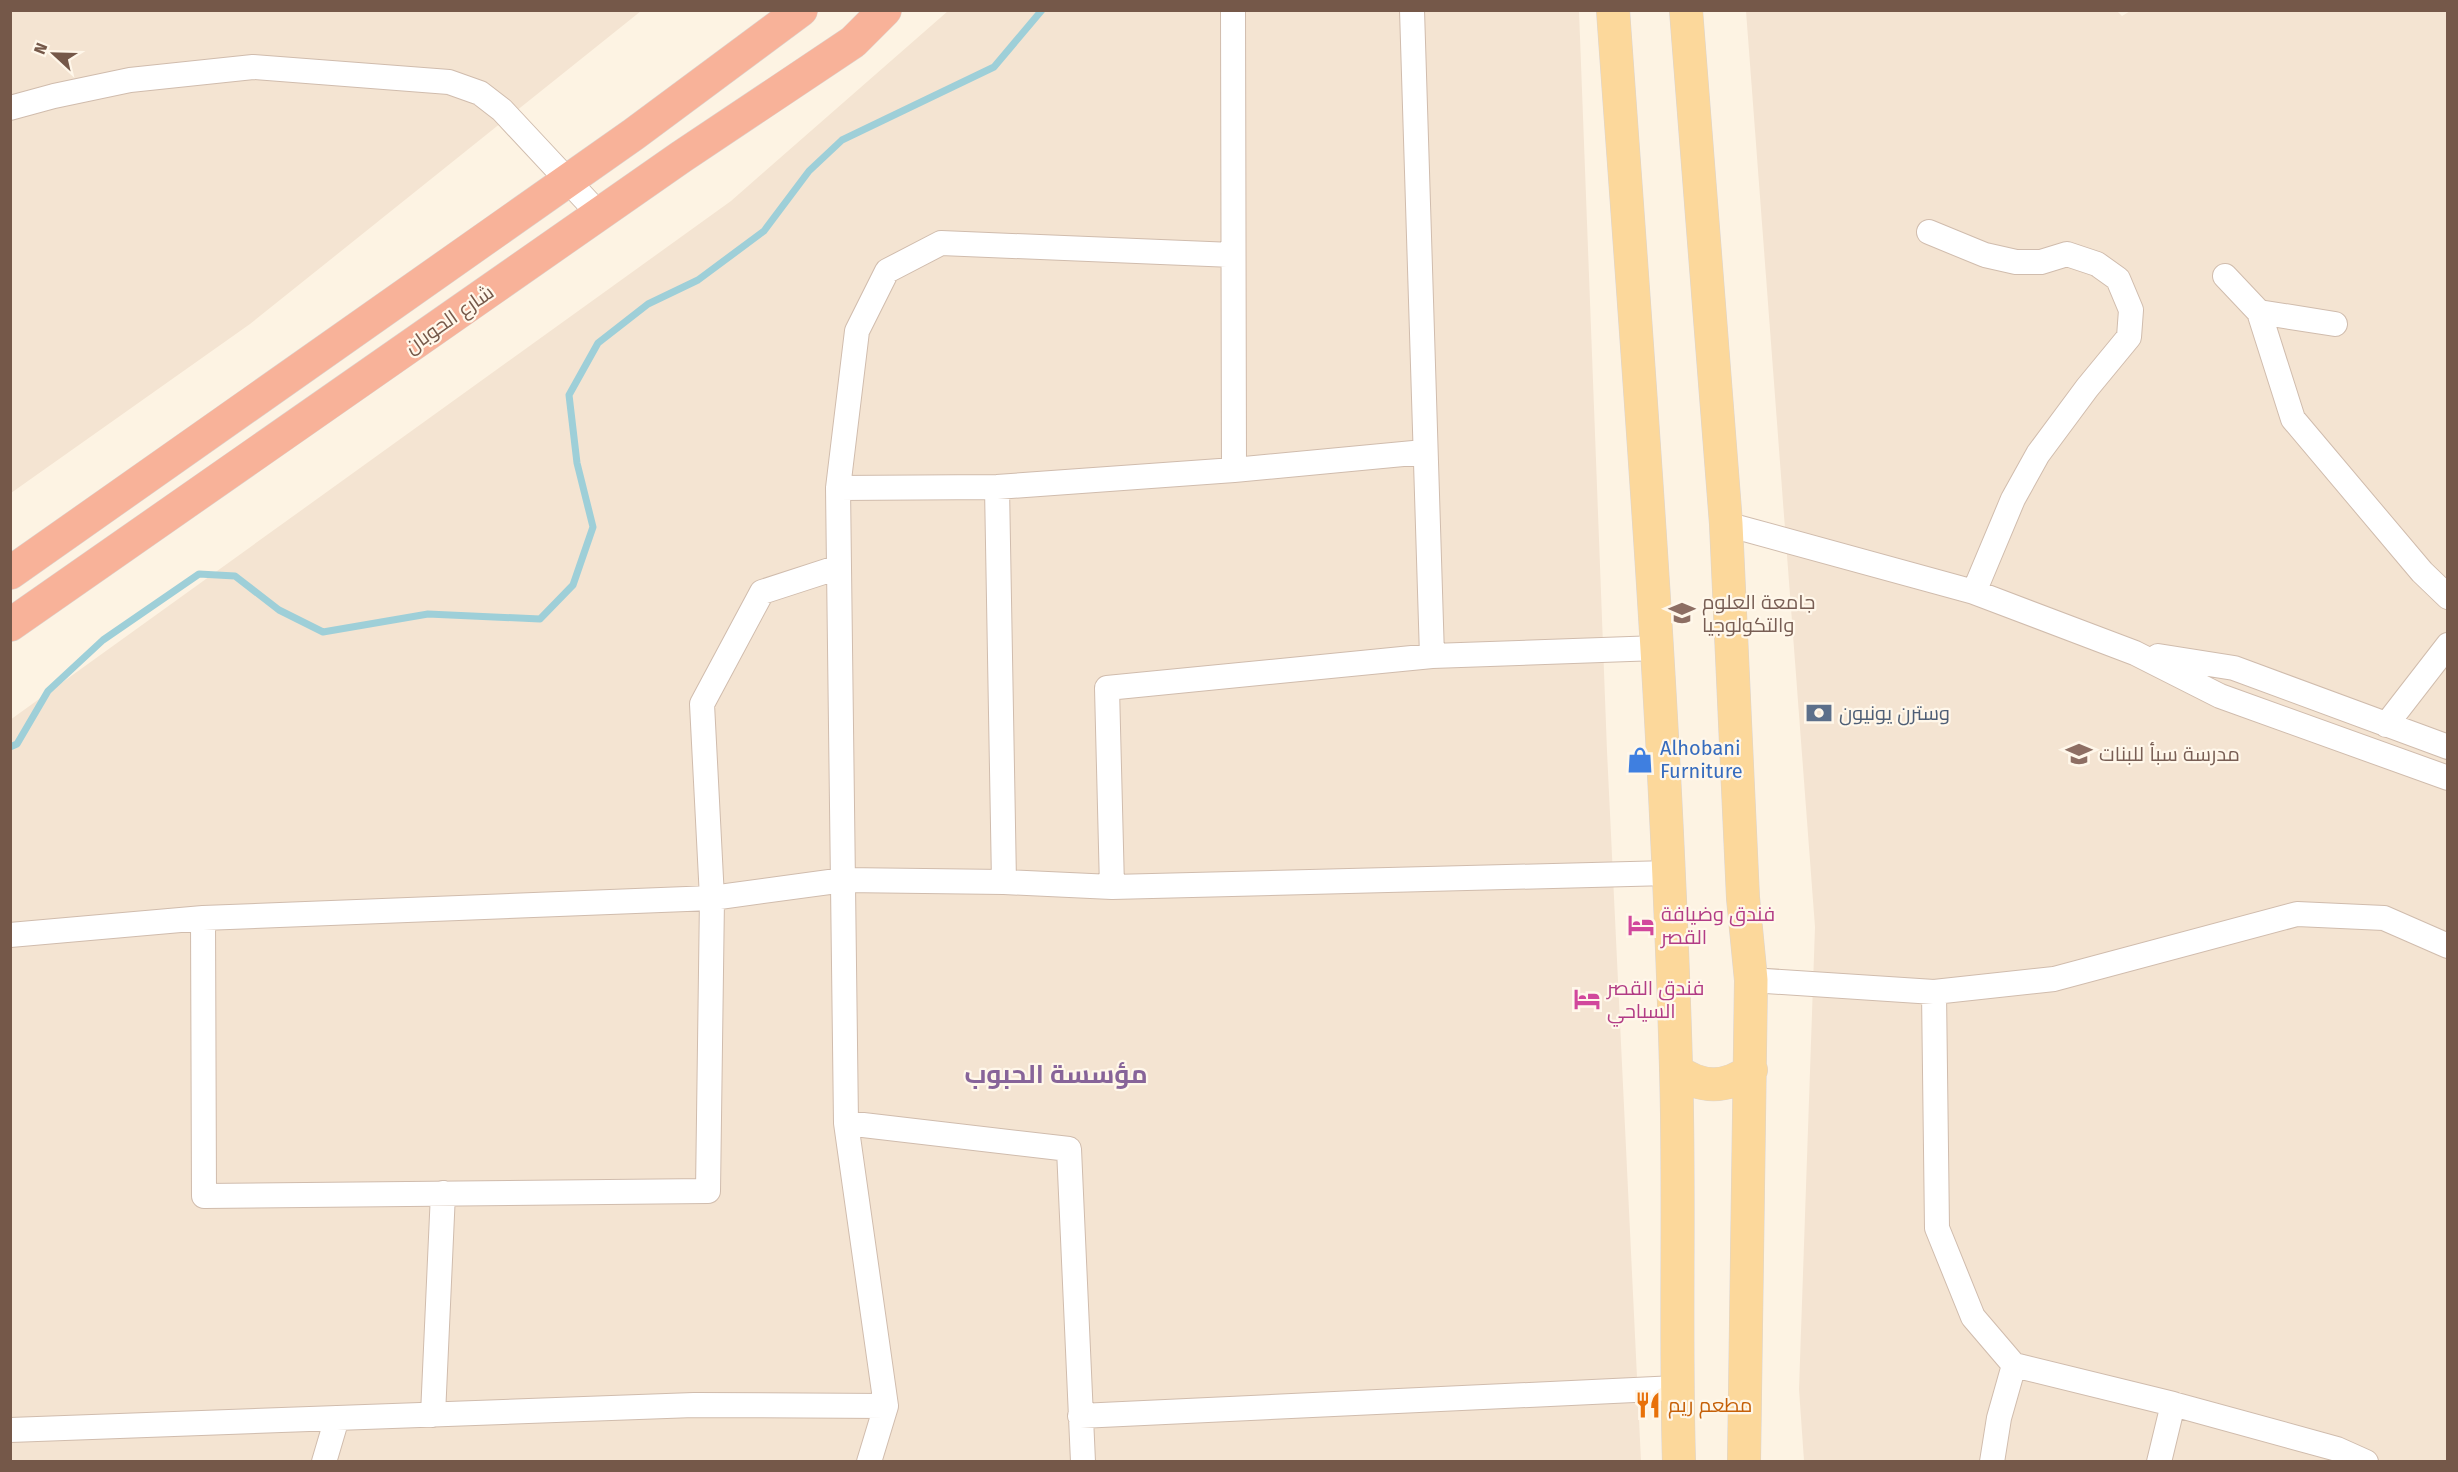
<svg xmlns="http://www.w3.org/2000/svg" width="2458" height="1472" font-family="'Fira Sans',Cairo,sans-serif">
<rect width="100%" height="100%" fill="#fdf3e3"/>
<!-- residential -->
<path fill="#f4e4d2" d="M 2116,10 L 2122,16 L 2132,10 L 2447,11 L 2447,1461 L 1804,1461 L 1799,1389 L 1815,927 L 1746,11 Z
M 11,11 L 641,11 L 250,324 L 11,493 Z
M 948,11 L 1579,11 L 1607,751 L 1641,1461 L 11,1461 L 10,720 L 731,201 Z"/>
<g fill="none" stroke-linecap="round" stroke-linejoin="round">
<!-- stream -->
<path stroke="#9ecfd8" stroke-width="7" d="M 10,747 L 17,744 L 48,691 L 103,640 L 199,574 L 235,576 L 279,610 L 323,632 L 428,614 L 540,619 L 573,585 L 593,527 L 577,463 L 569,395 L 598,343 L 648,304 L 698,280 L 764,231 L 809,171 L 842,140 L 994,67 L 1042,10"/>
<!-- street casing -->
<g stroke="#d0bcad" stroke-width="26">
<path id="street" d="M 1233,10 L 1234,470
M 1412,10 L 1432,656
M 10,108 L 54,96 L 130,80 L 253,67 L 449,82 L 480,93 L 502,110 L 599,214
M 1929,232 L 1985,255 L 2016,262 L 2041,262 L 2067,254 L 2097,264 L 2118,279 L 2131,310 L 2129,337 L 2087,388 L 2038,454 L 2013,499 L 1974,592
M 2225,276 L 2259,312 L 2293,419 L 2422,572 L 2448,597
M 2259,312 L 2335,324
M 997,487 L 1004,882
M 838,488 L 997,487 L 1234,470 L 1424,452
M 1726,524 L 1974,592 L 2135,653 L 2220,696 L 2448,778
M 2158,656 L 2234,668 L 2448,747
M 2386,725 L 2448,645
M 1112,887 L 1107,688 L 1432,656 L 1658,648
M 203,918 L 204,1196 L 708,1191 L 712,898 L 702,704 L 762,592 L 839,567
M 10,935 L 203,918 L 712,898 L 844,880 L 1004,882 L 1112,887 L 1669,873
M 1751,980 L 1934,992 L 2054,979 L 2297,914 L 2384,918 L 2448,946
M 1934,992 L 1937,1228 L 1973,1317 L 2014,1365 L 2173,1404 L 2337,1449 L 2366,1462
M 846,1123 L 1069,1149 L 1083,1462
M 433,1415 L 443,1193
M 1080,1416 L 1676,1388
M 10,1430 L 694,1405 L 886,1406
M 324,1462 L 337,1418
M 869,1462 L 886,1406 L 846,1123 L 838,488 L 857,331 L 887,271 L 941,243 L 1233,255
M 1992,1462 L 1999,1418 L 2014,1365
M 2159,1462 L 2173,1404"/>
</g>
<!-- primary casing -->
<g stroke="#dbd4d0" stroke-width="34">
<path id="primary" d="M 1613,10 C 1638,363 1666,714 1676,1067 C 1680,1199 1675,1330 1679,1462
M 1686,10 L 1726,524 L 1743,898 L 1751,980 L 1744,1462
M 1676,1070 C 1701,1089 1726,1089 1751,1070"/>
</g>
<!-- highway casing -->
<g stroke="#dbd4d0" stroke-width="34">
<path id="highway" d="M 10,573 L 634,134 L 801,10
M 10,625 L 681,157 L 853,42 L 885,10"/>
</g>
<!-- street -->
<use href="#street" stroke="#fff" stroke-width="24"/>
<!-- primary -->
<use href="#primary" stroke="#fcd89b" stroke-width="33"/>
<!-- highway -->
<use href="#highway" stroke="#f8b299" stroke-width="33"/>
</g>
<!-- icons -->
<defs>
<g id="university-bare" transform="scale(2.07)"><path d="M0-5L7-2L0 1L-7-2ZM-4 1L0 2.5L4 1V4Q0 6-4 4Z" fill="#8d6e63" stroke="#fff7ea" stroke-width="2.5" paint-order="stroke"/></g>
<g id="bank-bare" transform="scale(2.07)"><path d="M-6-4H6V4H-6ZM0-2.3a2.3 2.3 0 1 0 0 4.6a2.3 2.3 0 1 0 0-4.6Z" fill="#5c6f8a" stroke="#fff7ea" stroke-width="2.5" paint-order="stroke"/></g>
<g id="school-bare" transform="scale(2.07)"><path d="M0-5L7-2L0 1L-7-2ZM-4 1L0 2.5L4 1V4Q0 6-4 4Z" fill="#8d6e63" stroke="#fff7ea" stroke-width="2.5" paint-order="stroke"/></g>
<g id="shop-bare" transform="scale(2.07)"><path d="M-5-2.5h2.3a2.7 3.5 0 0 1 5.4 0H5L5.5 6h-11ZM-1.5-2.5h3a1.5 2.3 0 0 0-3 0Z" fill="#3f7fe0" stroke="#fff7ea" stroke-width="2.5" paint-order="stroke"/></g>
<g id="hotel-bare" transform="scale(2.07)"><path d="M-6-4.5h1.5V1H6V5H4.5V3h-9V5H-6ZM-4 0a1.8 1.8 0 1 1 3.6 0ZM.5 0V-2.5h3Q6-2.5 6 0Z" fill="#d1479c" stroke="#fff7ea" stroke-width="2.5" paint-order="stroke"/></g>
<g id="restaurant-bare" transform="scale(2.07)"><path d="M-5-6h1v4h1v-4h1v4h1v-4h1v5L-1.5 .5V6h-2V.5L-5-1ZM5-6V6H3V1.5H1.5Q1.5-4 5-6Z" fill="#e8710a" stroke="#fff7ea" stroke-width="2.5" paint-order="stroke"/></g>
</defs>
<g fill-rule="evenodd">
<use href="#university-bare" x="1682" y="613"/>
<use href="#bank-bare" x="1819" y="713"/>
<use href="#school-bare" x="2079" y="754"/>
<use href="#shop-bare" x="1640" y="760"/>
<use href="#hotel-bare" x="1641" y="925"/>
<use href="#hotel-bare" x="1587" y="999"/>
<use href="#restaurant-bare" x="1648" y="1405"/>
</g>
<g text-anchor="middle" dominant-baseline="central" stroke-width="4.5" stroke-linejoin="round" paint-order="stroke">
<!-- street labels -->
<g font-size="20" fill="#755849" stroke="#fff7ea">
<text transform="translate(449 319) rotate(-35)">شارع الحوبان</text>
</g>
<!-- education labels -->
<g font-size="20" fill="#785e54" stroke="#fff7ea" text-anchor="start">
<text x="1702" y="602">جامعة العلوم<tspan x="1702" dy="23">والتكولوجيا</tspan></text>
<text x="2099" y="754">مدرسة سبأ للبنات</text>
</g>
<!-- service labels -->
<g font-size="20" fill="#4e5e75" stroke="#fff7ea" text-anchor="start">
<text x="1839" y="713">وسترن يونيون</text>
</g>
<!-- shop labels -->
<g font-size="20" fill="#366cbe" stroke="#fff7ea" text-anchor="start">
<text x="1660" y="748">Alhobani<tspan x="1660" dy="23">Furniture</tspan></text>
</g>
<!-- hotel labels -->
<g font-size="20" fill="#b23c85" stroke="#fff7ea" text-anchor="start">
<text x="1661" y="914">فندق وضيافة<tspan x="1661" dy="23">القصر</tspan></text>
<text x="1607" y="988">فندق القصر<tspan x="1607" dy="23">السياحي</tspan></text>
</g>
<!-- food labels -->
<g font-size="20" fill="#c56008" stroke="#fff7ea" text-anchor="start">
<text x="1668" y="1405">مطعم ريم</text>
</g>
<!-- district labels -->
<g font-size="26" font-weight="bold" fill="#876499" stroke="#fff7ea">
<text x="1056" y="1074">مؤسسة الحبوب</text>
</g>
</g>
<!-- border -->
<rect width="2458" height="1472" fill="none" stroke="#755849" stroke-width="24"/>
<!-- north arrow -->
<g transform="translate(54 54) rotate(292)" stroke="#fff7ea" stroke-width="4.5" paint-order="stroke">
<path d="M0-4.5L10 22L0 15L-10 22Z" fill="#755849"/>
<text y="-9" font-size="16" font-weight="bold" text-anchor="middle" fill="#755849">N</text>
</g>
</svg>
